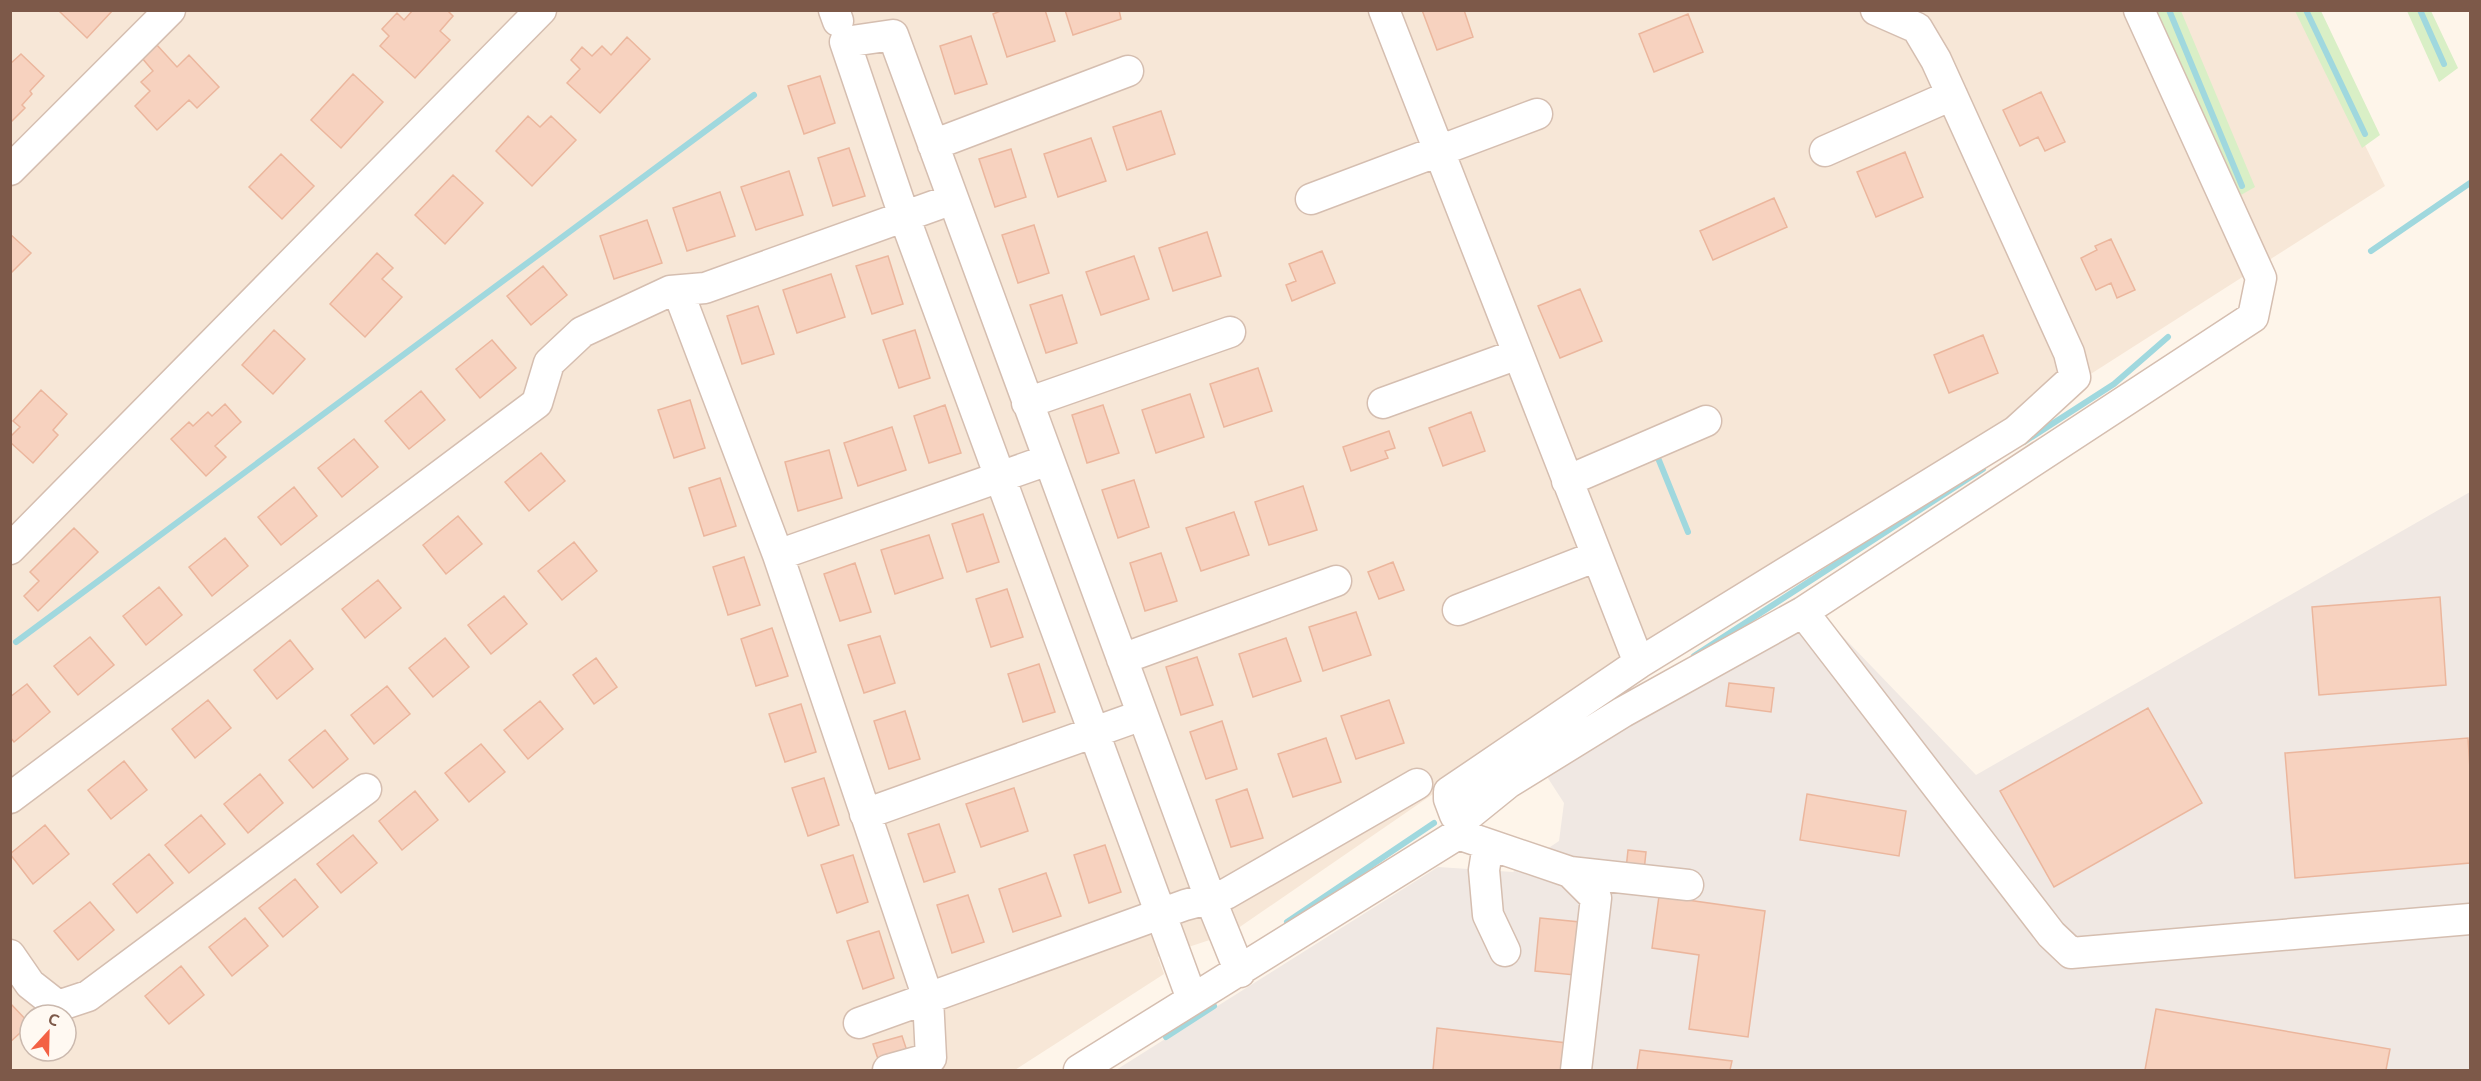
<svg xmlns="http://www.w3.org/2000/svg" width="2481" height="1081" font-family="Ubuntu,sans-serif">
<rect width="100%" height="100%" fill="#fef5ea"/>
<!-- residential -->
<path fill="#f7e7d7" fill-rule="evenodd" d="M 11,11 L 2299,11 L 2385,186 L 1436,792 L 1231,933 L 1158,957 L 1164,974 L 1015,1070 L 11,1070 L 10,635 L 13,635 L 10,633 ZM 30,1015 L 66,1015 L 66,1051 L 30,1051 Z"/>
<!-- industrial -->
<path fill="#f0e8e3" d="M 2470,492 L 2470,1070 L 1116,1070 L 1438,867 L 1513,872 L 1559,841 L 1564,803 L 1544,772 L 1658,707 L 1825,618 L 1976,775 Z"/>
<!-- green -->
<path fill="#d9efc6" d="M 2155,11 L 2181,11 L 2255,187 L 2234,199 Z
M 2295,11 L 2321,11 L 2380,135 L 2362,148 Z
M 2407,11 L 2431,11 L 2458,68 L 2439,82 Z"/>
<g fill="none" stroke-linecap="round" stroke-linejoin="round">
<!-- stream -->
<path stroke="#a0d8de" stroke-width="6" d="M 2169,10 L 2242,186
M 2306,10 L 2365,134
M 2420,10 L 2444,64
M 2371,251 L 2470,183
M 2024,442 L 2114,384 L 2168,337
M 1656,453 L 1688,532
M 16,642 L 754,95
M 1694,656 L 1983,469
M 1287,922 L 1434,823
M 1166,1037 L 1214,1006"/>
</g>
<!-- building -->
<path fill="#f7d2bf" stroke="#ebb69d" stroke-width="1.5" d="M 58,10 L 113,10 L 87,38 Z
M 413,10 L 447,10 L 453,16 L 440,31 L 450,40 L 415,78 L 380,46 L 389,36 L 382,29 L 397,13 L 404,20 Z
M 1003,10 L 1045,10 L 1055,41 L 1007,57 L 993,14 Z
M 1065,10 L 1119,10 L 1121,19 L 1073,35 Z
M 1422,10 L 1464,10 L 1473,37 L 1437,50 Z
M 1688,14 L 1703,52 L 1654,72 L 1639,34 Z
M 971,36 L 987,84 L 955,94 L 940,46 Z
M 627,37 L 650,59 L 600,113 L 567,83 L 580,69 L 571,60 L 582,47 L 592,56 L 602,46 L 611,55 Z
M 156,44 L 177,67 L 189,55 L 219,87 L 197,108 L 189,100 L 157,130 L 135,106 L 150,91 L 141,82 L 153,71 L 142,58 Z
M 21,54 L 44,76 L 30,91 L 32,94 L 22,105 L 25,108 L 10,123 L 10,64 Z
M 353,74 L 383,102 L 341,148 L 311,120 Z
M 820,76 L 835,123 L 804,134 L 788,86 Z
M 2041,92 L 2065,142 L 2045,151 L 2038,137 L 2020,146 L 2003,110 Z
M 1161,111 L 1175,154 L 1127,170 L 1113,127 Z
M 528,116 L 540,127 L 551,116 L 576,140 L 532,186 L 496,151 Z
M 1091,138 L 1106,181 L 1058,197 L 1044,154 Z
M 849,148 L 865,196 L 833,206 L 818,158 Z
M 1011,149 L 1026,197 L 995,207 L 979,159 Z
M 1905,152 L 1923,197 L 1876,217 L 1857,172 Z
M 281,154 L 314,186 L 282,219 L 249,187 Z
M 789,171 L 803,215 L 756,230 L 741,187 Z
M 453,175 L 483,203 L 445,244 L 415,215 Z
M 720,192 L 735,236 L 687,251 L 673,208 Z
M 1774,198 L 1787,227 L 1713,260 L 1700,231 Z
M 647,220 L 662,263 L 614,279 L 600,236 Z
M 1034,225 L 1049,273 L 1018,283 L 1002,235 Z
M 1207,232 L 1221,276 L 1173,291 L 1159,248 Z
M 10,234 L 31,253 L 10,274 Z
M 2111,239 L 2135,290 L 2117,298 L 2111,283 L 2096,290 L 2081,258 L 2097,250 L 2095,246 Z
M 1322,251 L 1335,283 L 1292,301 L 1286,285 L 1296,281 L 1289,264 Z
M 377,253 L 393,268 L 382,279 L 402,297 L 365,337 L 330,304 Z
M 888,256 L 903,304 L 872,314 L 856,266 Z
M 1134,256 L 1149,299 L 1101,315 L 1086,272 Z
M 543,266 L 567,295 L 531,325 L 507,296 Z
M 831,274 L 845,317 L 797,333 L 783,290 Z
M 1580,289 L 1602,341 L 1560,358 L 1538,306 Z
M 1062,295 L 1077,343 L 1046,353 L 1030,305 Z
M 758,306 L 774,354 L 742,364 L 727,316 Z
M 274,330 L 305,359 L 273,394 L 242,365 Z
M 915,330 L 930,378 L 899,388 L 883,340 Z
M 1983,335 L 1998,373 L 1949,393 L 1934,355 Z
M 492,340 L 516,368 L 480,398 L 456,369 Z
M 1258,368 L 1272,411 L 1224,427 L 1210,384 Z
M 41,390 L 67,414 L 53,430 L 58,435 L 33,463 L 10,442 L 10,437 L 20,427 L 13,421 Z
M 421,391 L 445,420 L 409,449 L 385,421 Z
M 1190,394 L 1204,437 L 1156,453 L 1142,410 Z
M 690,400 L 705,448 L 674,458 L 658,410 Z
M 225,404 L 241,422 L 215,446 L 226,457 L 206,476 L 171,439 L 189,422 L 193,426 L 208,412 L 212,416 Z
M 945,405 L 961,453 L 929,463 L 914,416 Z
M 1103,405 L 1119,453 L 1087,463 L 1072,415 Z
M 1471,412 L 1485,451 L 1443,466 L 1429,428 Z
M 892,427 L 906,470 L 858,486 L 844,443 Z
M 1389,431 L 1395,448 L 1385,451 L 1388,458 L 1351,471 L 1343,447 Z
M 354,439 L 378,467 L 342,497 L 318,468 Z
M 829,450 L 842,498 L 798,511 L 785,462 Z
M 541,453 L 565,481 L 529,511 L 505,482 Z
M 720,478 L 736,526 L 704,536 L 689,488 Z
M 1134,480 L 1149,527 L 1118,538 L 1102,490 Z
M 1303,486 L 1317,530 L 1269,545 L 1255,502 Z
M 294,487 L 317,516 L 281,545 L 258,517 Z
M 1234,512 L 1249,555 L 1201,571 L 1186,528 Z
M 983,514 L 999,562 L 967,572 L 952,524 Z
M 458,516 L 482,544 L 446,574 L 423,545 Z
M 74,528 L 98,552 L 38,611 L 24,596 L 39,581 L 30,572 Z
M 929,535 L 943,578 L 895,594 L 881,550 Z
M 225,538 L 248,566 L 212,596 L 189,567 Z
M 574,542 L 597,571 L 562,600 L 538,571 Z
M 1161,553 L 1177,601 L 1145,611 L 1130,563 Z
M 744,557 L 760,605 L 728,615 L 713,567 Z
M 1393,562 L 1404,590 L 1379,599 L 1368,572 Z
M 855,563 L 871,612 L 840,621 L 824,574 Z
M 378,580 L 401,608 L 365,638 L 342,609 Z
M 159,587 L 182,615 L 146,645 L 123,616 Z
M 1007,589 L 1023,637 L 991,647 L 976,599 Z
M 504,596 L 527,624 L 491,654 L 468,625 Z
M 2440,597 L 2446,685 L 2319,695 L 2312,607 Z
M 1356,612 L 1371,655 L 1323,671 L 1309,627 Z
M 772,628 L 788,676 L 756,686 L 741,639 Z
M 880,636 L 895,683 L 864,693 L 848,645 Z
M 90,637 L 114,665 L 78,695 L 54,666 Z
M 445,638 L 469,667 L 433,697 L 409,668 Z
M 1286,638 L 1301,681 L 1253,697 L 1239,654 Z
M 290,640 L 313,669 L 277,699 L 254,670 Z
M 1197,657 L 1213,705 L 1181,715 L 1166,667 Z
M 596,658 L 617,687 L 594,704 L 573,675 Z
M 1039,664 L 1055,712 L 1023,722 L 1008,674 Z
M 1729,683 L 1774,688 L 1771,712 L 1726,706 Z
M 27,684 L 50,712 L 14,742 L 10,737 L 10,697 Z
M 387,686 L 410,714 L 374,744 L 351,715 Z
M 208,700 L 231,728 L 195,758 L 172,729 Z
M 1389,700 L 1404,743 L 1356,759 L 1341,716 Z
M 540,701 L 563,729 L 528,759 L 504,730 Z
M 801,704 L 816,752 L 785,762 L 769,714 Z
M 2148,708 L 2202,803 L 2054,887 L 2000,791 Z
M 905,711 L 920,759 L 889,769 L 874,721 Z
M 1222,721 L 1237,769 L 1206,779 L 1190,732 Z
M 325,730 L 348,759 L 313,788 L 289,760 Z
M 1326,738 L 1341,782 L 1293,797 L 1278,754 Z
M 2468,738 L 2470,769 L 2470,863 L 2295,878 L 2285,753 Z
M 481,744 L 505,772 L 469,802 L 445,773 Z
M 124,761 L 147,790 L 111,819 L 88,790 Z
M 260,774 L 283,803 L 248,833 L 224,804 Z
M 824,778 L 839,825 L 808,836 L 792,788 Z
M 1014,788 L 1028,831 L 981,847 L 966,804 Z
M 1247,789 L 1263,838 L 1231,847 L 1216,800 Z
M 415,791 L 438,820 L 402,850 L 379,821 Z
M 1807,794 L 1906,811 L 1899,856 L 1800,840 Z
M 201,815 L 225,844 L 189,873 L 165,845 Z
M 939,824 L 955,872 L 924,882 L 908,834 Z
M 45,825 L 69,854 L 33,884 L 10,854 Z
M 353,835 L 377,863 L 341,893 L 317,864 Z
M 1105,845 L 1121,892 L 1089,903 L 1074,855 Z
M 1628,850 L 1646,852 L 1644,871 L 1626,869 Z
M 149,854 L 173,883 L 137,913 L 113,884 Z
M 853,855 L 868,902 L 837,913 L 821,865 Z
M 1046,873 L 1061,916 L 1013,932 L 999,889 Z
M 295,879 L 318,907 L 283,937 L 259,908 Z
M 968,895 L 984,942 L 952,953 L 937,905 Z
M 1659,896 L 1765,911 L 1748,1037 L 1689,1029 L 1699,955 L 1652,948 Z
M 90,902 L 114,930 L 78,960 L 54,931 Z
M 245,918 L 268,946 L 232,976 L 209,947 Z
M 1540,918 L 1580,922 L 1575,975 L 1535,971 Z
M 879,931 L 894,978 L 863,989 L 847,941 Z
M 181,966 L 204,995 L 169,1024 L 145,996 Z
M 10,1003 L 30,1024 L 10,1042 Z
M 2156,1009 L 2390,1049 L 2386,1070 L 2145,1070 Z
M 1437,1028 L 1567,1043 L 1563,1070 L 1433,1070 Z
M 902,1036 L 908,1054 L 879,1062 L 873,1044 Z
M 1640,1050 L 1732,1061 L 1730,1070 L 1637,1070 Z"/>
<g fill="none" stroke-linecap="round" stroke-linejoin="round">
<!-- minor casing -->
<g stroke="#d5beb0" stroke-width="33">
<path id="minor" d="M 834,10 L 838,21
M 1384,10 L 1639,663
M 933,145 L 1128,71
M 1825,151 L 1952,95
M 10,170 L 170,10
M 1311,199 L 1537,114
M 678,291 L 778,555 L 928,998 L 931,1058 L 888,1070
M 1027,403 L 1230,332
M 1383,403 L 1518,354
M 1567,481 L 1706,421
M 10,549 L 541,10
M 778,555 L 1048,460
M 1458,610 L 1597,556
M 1803,612 L 2051,934 L 2071,953 L 2470,919
M 1122,659 L 1336,581
M 10,798 L 537,403 L 549,363 L 582,332 L 670,291 L 705,288 L 953,199
M 865,814 L 1142,715
M 1466,817 L 1508,783 L 1623,712 L 1803,612 L 2253,317 L 2261,278 L 2139,10
M 1458,834 L 1570,872 L 1596,898 L 1576,1070
M 1488,845 L 1484,870 L 1488,915 L 1505,951
M 1570,872 L 1688,885
M 10,955 L 30,984 L 58,1006 L 88,996 L 366,789
M 1192,999 L 904,216 L 845,42 L 893,35 L 1210,898 L 1240,972
M 859,1023 L 1185,905 L 1226,894 L 1417,784
M 1079,1070 L 1458,834 L 1466,817 L 1455,815 L 1449,799 L 1449,792 L 1639,663 L 2016,431 L 2075,377 L 2069,353 L 1936,60 L 1917,28 L 1876,10"/>
</g>
<!-- minor -->
<use href="#minor" stroke="#fff" stroke-width="30"/>
</g>
<!-- border -->
<rect width="2481" height="1081" fill="none" stroke="#7d5949" stroke-width="24"/>
<!-- north arrow -->
<g transform="translate(48 1033) rotate(22)"><circle r="28" fill="#fff9f2" stroke="#cbb9ae" stroke-width="1.5"/>
<path d="M0-4.5L10 22L0 15L-10 22Z" fill="#f36144"/>
<text y="-9" font-size="16" font-weight="bold" text-anchor="middle" fill="#7d5949">С</text>
</g>
</svg>
